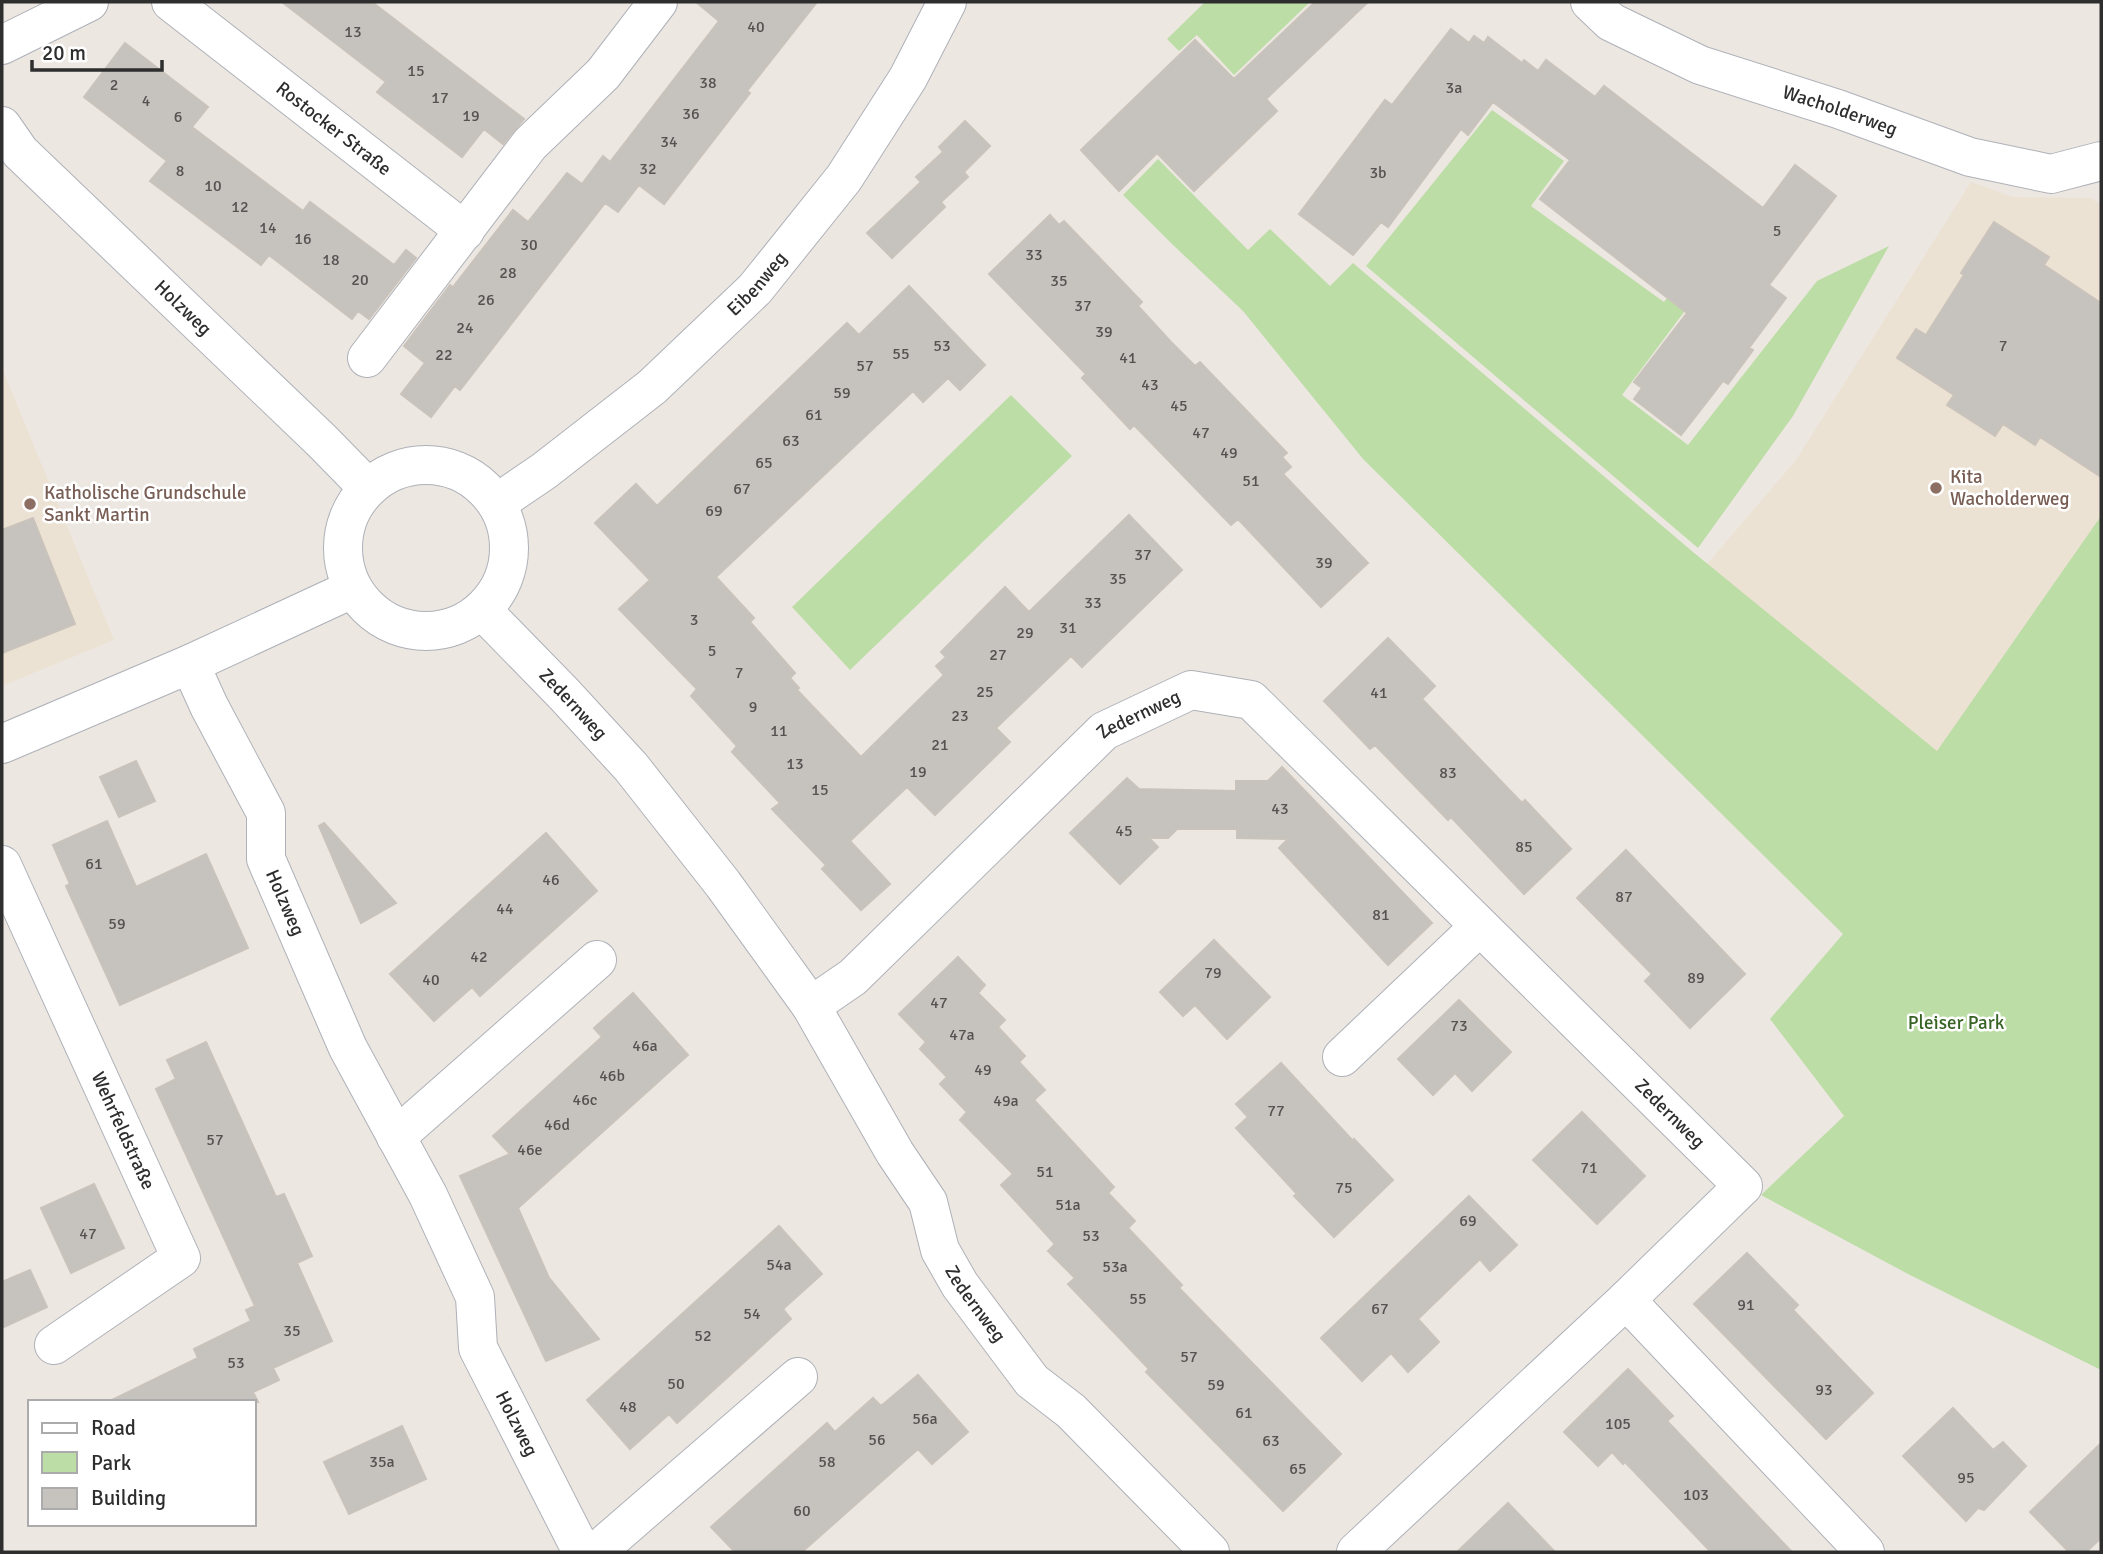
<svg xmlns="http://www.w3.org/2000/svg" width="2103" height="1554" font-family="Signika,sans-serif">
<rect width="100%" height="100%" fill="#ede7e2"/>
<!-- education -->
<path fill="#ece2d4" d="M 1971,182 L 2013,197 L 2090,198 L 2101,204 L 2101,516 L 1937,752 L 1707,564 L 1796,460 Z
M 2,368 L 114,640 L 2,686 Z"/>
<!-- green -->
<path fill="#bddda6" d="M 1205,2 L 1310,2 L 1234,75 L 1197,35 L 1179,51 L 1167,39 Z
M 1492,110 L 1564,161 L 1531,206 L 1664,302 L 1688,270 L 1705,284 L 1622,395 L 1688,445 L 1817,281 L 1889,246 L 1793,416 L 1698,548 L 1366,266 Z
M 1158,159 L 1248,250 L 1270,229 L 1330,286 L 1353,263 L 1693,552 L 1937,751 L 2101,516 L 2101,1370 L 1908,1274 L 1761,1195 L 1844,1116 L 1770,1019 L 1843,934 L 1363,459 L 1243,311 L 1172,244 L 1123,195 Z
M 1011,395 L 1072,456 L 850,670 L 792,607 Z"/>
<!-- building -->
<path fill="#c6c2bd" stroke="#c9c3bb" stroke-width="2" d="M 282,2 L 372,2 L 524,119 L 503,144 L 484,129 L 462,157 L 377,92 L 386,82 Z
M 696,2 L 817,2 L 747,91 L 750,93 L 664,204 L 639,185 L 618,212 L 605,203 L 460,390 L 455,386 L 431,417 L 401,394 L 425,363 L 404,346 L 450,285 L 453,287 L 513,210 L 528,222 L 567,173 L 582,184 L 603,156 L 610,162 L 719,21 Z
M 1315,2 L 1368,2 L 1266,99 L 1277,111 L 1194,191 L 1157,153 L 1119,191 L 1081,150 L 1195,40 L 1234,79 Z
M 1451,29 L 1469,43 L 1474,36 L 1484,43 L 1488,37 L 1522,63 L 1524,60 L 1538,71 L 1546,60 L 1595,97 L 1604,86 L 1763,208 L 1795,165 L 1836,196 L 1769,285 L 1786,298 L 1749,348 L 1753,350 L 1728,384 L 1723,381 L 1681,435 L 1634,399 L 1642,388 L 1634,382 L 1687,313 L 1540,199 L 1570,160 L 1493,102 L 1468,135 L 1461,129 L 1388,227 L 1381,222 L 1353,255 L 1299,214 L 1385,100 L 1392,105 Z
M 125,43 L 208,107 L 192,127 L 303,211 L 310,202 L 394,265 L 406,250 L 416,258 L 369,319 L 358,311 L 352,319 L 269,255 L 261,265 L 150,181 L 167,161 L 84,97 Z
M 965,121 L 990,146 L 964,172 L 968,177 L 941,202 L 945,207 L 892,258 L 867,233 L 921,182 L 916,177 L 943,152 L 939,147 Z
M 1050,215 L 1059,225 L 1064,221 L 1142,302 L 1138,306 L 1171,342 L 1195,366 L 1200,362 L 1287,453 L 1282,457 L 1291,467 L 1283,474 L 1368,563 L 1321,607 L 1238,519 L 1231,525 L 1134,425 L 1130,429 L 1082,378 L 1086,374 L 989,274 Z
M 1994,222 L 2049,257 L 2044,265 L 2101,303 L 2101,477 L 2040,437 L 2035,445 L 2003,424 L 1995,436 L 1947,405 L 1954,395 L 1897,358 L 1916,329 L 1926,335 L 1964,275 L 1961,273 Z
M 909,286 L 985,365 L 960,390 L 948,378 L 923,402 L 913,391 L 716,577 L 754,618 L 750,622 L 795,673 L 790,678 L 799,688 L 797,690 L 861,757 L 944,675 L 936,666 L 946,657 L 941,652 L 1005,587 L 1029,612 L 1129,515 L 1182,570 L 1082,667 L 1071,656 L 996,728 L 1010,742 L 935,815 L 907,787 L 850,841 L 890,884 L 861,910 L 822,869 L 826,865 L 772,809 L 780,803 L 732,752 L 737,746 L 691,696 L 697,689 L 619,609 L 650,580 L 595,523 L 636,484 L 657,506 L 847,323 L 859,335 Z
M 33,518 L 75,624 L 2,653 L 2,530 Z
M 1388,638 L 1435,686 L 1422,699 L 1522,803 L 1525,800 L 1571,849 L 1524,894 L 1451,817 L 1448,820 L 1375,745 L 1370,749 L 1324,701 Z
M 136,761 L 155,801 L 119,817 L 100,777 Z
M 1282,767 L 1432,923 L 1388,965 L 1279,848 L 1288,839 L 1237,838 L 1237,829 L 1177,829 L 1168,838 L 1149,838 L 1158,847 L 1120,884 L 1070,833 L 1127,778 L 1139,789 L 1236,791 L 1236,781 L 1268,781 Z
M 107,821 L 136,887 L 206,854 L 248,948 L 120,1005 L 66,886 L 70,884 L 53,845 Z
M 324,823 L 396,903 L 361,923 L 319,826 Z
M 546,833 L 597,891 L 480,996 L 472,987 L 434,1021 L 390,974 Z
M 1626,850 L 1745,974 L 1690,1028 L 1645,981 L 1652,974 L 1577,898 Z
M 1214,940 L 1270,997 L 1227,1039 L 1195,1005 L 1183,1016 L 1160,992 Z
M 958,957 L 985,985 L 978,993 L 1005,1020 L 998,1027 L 1025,1056 L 1019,1062 L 1045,1090 L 1034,1100 L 1114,1187 L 1108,1193 L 1135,1221 L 1128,1228 L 1182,1285 L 1179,1288 L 1341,1454 L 1283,1511 L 1146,1372 L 1149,1369 L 1068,1284 L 1075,1278 L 1048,1251 L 1055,1244 L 1001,1185 L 1013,1174 L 960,1120 L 967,1112 L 940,1084 L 947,1077 L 920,1049 L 926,1042 L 899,1014 Z
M 633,993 L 688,1055 L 518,1208 L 549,1278 L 599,1339 L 546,1361 L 460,1176 L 510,1154 L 493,1136 L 602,1037 L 594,1028 Z
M 1459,1000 L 1511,1052 L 1472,1091 L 1455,1073 L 1433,1095 L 1398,1059 Z
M 206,1042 L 276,1197 L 284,1194 L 312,1256 L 297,1263 L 332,1341 L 273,1368 L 279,1380 L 253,1392 L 258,1402 L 108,1402 L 198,1358 L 194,1349 L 251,1321 L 246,1310 L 255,1306 L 156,1089 L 176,1079 L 167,1060 Z
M 1281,1063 L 1353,1141 L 1354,1139 L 1393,1180 L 1334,1237 L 1294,1196 L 1297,1194 L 1236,1128 L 1248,1117 L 1236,1104 Z
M 1582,1112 L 1645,1176 L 1597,1224 L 1533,1160 Z
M 94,1184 L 124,1248 L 71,1273 L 41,1208 Z
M 1469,1196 L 1517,1245 L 1490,1271 L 1480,1259 L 1418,1319 L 1439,1342 L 1408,1372 L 1391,1353 L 1362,1381 L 1321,1338 Z
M 779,1226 L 822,1274 L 783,1309 L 791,1319 L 730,1375 L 677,1423 L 669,1414 L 630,1449 L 587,1400 Z
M 1747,1253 L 1798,1305 L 1793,1310 L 1873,1393 L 1826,1439 L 1694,1304 Z
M 30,1270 L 47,1307 L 2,1328 L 2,1282 Z
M 1628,1369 L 1673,1416 L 1667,1421 L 1792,1552 L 1711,1552 L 1625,1462 L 1623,1464 L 1612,1452 L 1598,1466 L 1564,1432 Z
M 918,1375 L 968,1432 L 932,1464 L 918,1449 L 802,1552 L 735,1552 L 711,1527 L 827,1423 L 835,1432 L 873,1398 L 881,1406 Z
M 1953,1408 L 1993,1450 L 2003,1442 L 2026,1466 L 1984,1510 L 1978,1508 L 1966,1521 L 1903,1456 Z
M 402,1426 L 426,1479 L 349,1514 L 324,1462 Z
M 2101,1443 L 2101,1538 L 2086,1552 L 2069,1552 L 2030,1512 Z
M 1508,1503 L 1555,1552 L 1457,1552 Z"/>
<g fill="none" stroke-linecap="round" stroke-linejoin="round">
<!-- street casing -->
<g stroke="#aeb1b8" stroke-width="40">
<g id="street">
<path id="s1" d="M 171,2 L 465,231"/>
<path id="s2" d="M 1590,2 L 1611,22 L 1700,65 L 1838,109 L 1970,157 L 2051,174 L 2101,161"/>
<path d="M 2,45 L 89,2"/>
<path id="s3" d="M 2,126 L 20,152 L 322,441 L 367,487"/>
<path d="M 367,358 L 530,144 L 603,74 L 658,2"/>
<circle cx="426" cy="548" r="83"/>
<path id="s4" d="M 497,503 L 544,471 L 652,387 L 755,289 L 844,178 L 908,78 L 947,2"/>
<path id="s5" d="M 482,610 L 564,694 L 631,767 L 723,884 L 811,1006 L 895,1153 L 928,1202 L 940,1250 L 960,1285 L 1032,1381 L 1071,1411 L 1210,1552"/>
<path id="s6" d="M 190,664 L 209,706 L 266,813 L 266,859 L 348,1048 L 428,1195 L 475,1297 L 478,1348 L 582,1552"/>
<path d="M 2,744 L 190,664 L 352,589"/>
<path id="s7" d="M 2,865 L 181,1258 L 54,1345"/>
<path id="s8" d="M 811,1006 L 853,977 L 1104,731 L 1191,690 L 1251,700 L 1743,1186 L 1626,1300 L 1356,1552"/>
<path d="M 1342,1057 L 1479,927"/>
<path d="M 396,1137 L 597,960"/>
<path d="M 1626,1300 L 1865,1552"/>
<path d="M 596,1552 L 798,1377"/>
</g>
</g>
<!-- street -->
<use href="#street" stroke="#fff" stroke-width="38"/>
</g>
<!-- markers -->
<g fill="#8d6e63" stroke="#fff" stroke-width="2.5">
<circle cx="1936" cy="488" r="7"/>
<circle cx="30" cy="504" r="7"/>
</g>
<g text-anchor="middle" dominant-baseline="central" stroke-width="5" stroke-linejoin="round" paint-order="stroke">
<!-- number labels -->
<g font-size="16" fill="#545352">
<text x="756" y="27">40</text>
<text x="353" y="32">13</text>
<text x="416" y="71">15</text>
<text x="708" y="83">38</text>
<text x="114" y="85">2</text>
<text x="1454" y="88">3a</text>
<text x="440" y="98">17</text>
<text x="146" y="101">4</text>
<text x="691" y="114">36</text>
<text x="471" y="116">19</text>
<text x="178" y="117">6</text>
<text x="669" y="142">34</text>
<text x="648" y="169">32</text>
<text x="180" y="171">8</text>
<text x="1378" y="173">3b</text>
<text x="213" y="186">10</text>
<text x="240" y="207">12</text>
<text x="268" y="228">14</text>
<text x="1777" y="231">5</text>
<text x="303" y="239">16</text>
<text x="529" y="245">30</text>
<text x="1034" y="255">33</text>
<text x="331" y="260">18</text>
<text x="508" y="273">28</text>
<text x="360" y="280">20</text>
<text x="1059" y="281">35</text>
<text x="486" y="300">26</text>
<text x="1083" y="306">37</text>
<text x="465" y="328">24</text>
<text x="1104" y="332">39</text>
<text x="942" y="346">53</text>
<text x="2003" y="346">7</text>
<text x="901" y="354">55</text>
<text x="444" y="355">22</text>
<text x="1128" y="358">41</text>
<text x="865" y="366">57</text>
<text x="1150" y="385">43</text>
<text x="842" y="393">59</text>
<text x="1179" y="406">45</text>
<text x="814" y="415">61</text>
<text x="1201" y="433">47</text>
<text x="791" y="441">63</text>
<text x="1229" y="453">49</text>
<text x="764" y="463">65</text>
<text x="1251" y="481">51</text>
<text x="742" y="489">67</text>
<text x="714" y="511">69</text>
<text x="1143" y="555">37</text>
<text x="1324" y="563">39</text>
<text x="1118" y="579">35</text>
<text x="1093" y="603">33</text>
<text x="694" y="620">3</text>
<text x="1068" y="628">31</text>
<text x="1025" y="633">29</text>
<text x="712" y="651">5</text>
<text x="998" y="655">27</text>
<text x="739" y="673">7</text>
<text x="985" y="692">25</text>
<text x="1379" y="693">41</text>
<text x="753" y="707">9</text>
<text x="960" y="716">23</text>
<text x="779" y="731">11</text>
<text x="940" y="745">21</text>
<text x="795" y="764">13</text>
<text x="918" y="772">19</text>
<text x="1448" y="773">83</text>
<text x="820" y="790">15</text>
<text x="1280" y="809">43</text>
<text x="1124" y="831">45</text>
<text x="1524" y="847">85</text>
<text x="94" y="864">61</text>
<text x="551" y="880">46</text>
<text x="1624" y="897">87</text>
<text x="505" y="909">44</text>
<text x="1381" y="915">81</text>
<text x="117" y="924">59</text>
<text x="479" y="957">42</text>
<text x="1213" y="973">79</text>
<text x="1696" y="978">89</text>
<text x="431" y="980">40</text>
<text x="939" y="1003">47</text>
<text x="1459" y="1026">73</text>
<text x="962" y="1035">47a</text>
<text x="645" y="1046">46a</text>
<text x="983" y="1070">49</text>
<text x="612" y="1076">46b</text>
<text x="585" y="1100">46c</text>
<text x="1006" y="1101">49a</text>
<text x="1276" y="1111">77</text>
<text x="557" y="1125">46d</text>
<text x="215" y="1140">57</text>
<text x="530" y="1150">46e</text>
<text x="1589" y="1168">71</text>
<text x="1045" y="1172">51</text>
<text x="1344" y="1188">75</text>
<text x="1068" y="1205">51a</text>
<text x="1468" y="1221">69</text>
<text x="88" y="1234">47</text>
<text x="1091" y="1236">53</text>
<text x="779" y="1265">54a</text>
<text x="1115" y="1267">53a</text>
<text x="1138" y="1299">55</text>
<text x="1746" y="1305">91</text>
<text x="1380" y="1309">67</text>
<text x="752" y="1314">54</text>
<text x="292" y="1331">35</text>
<text x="703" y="1336">52</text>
<text x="1189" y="1357">57</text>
<text x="236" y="1363">53</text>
<text x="676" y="1384">50</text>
<text x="1216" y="1385">59</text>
<text x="1824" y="1390">93</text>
<text x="628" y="1407">48</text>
<text x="1244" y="1413">61</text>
<text x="925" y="1419">56a</text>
<text x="1618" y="1424">105</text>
<text x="877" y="1440">56</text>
<text x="1271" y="1441">63</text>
<text x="382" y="1462">35a</text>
<text x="827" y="1462">58</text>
<text x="1298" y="1469">65</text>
<text x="1966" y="1478">95</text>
<text x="1696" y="1495">103</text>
<text x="802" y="1511">60</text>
</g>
<!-- street labels -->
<g font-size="19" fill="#2e2e2e" stroke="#fff">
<text stroke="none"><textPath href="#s2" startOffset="275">Wacholderweg</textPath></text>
<text stroke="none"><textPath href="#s1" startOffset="206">Rostocker Straße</textPath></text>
<text stroke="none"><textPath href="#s4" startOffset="341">Eibenweg</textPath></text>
<text stroke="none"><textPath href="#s3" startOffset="257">Holzweg</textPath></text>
<text stroke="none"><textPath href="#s5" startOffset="131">Zedernweg</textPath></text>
<text stroke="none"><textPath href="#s8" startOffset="441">Zedernweg</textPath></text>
<text stroke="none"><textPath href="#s6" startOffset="261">Holzweg</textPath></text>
<text stroke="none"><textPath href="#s8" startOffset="1148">Zedernweg</textPath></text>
<text stroke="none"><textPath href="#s7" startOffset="292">Wehrfeldstraße</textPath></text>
<text stroke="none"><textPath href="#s5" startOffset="858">Zedernweg</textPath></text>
<text stroke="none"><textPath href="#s6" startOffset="835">Holzweg</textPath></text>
</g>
<!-- education labels -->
<g font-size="19" fill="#785e54" stroke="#fff" text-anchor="start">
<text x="1950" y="477">Kita<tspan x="1950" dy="22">Wacholderweg</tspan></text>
<text x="44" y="493">Katholische Grundschule<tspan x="44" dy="22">Sankt Martin</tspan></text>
</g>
<!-- park labels -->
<g font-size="19" fill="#376424" stroke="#fff">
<text x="1956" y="1023">Pleiser Park</text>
</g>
</g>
<!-- border -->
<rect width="2103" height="1554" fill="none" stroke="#2e2e2e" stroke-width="7"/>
<!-- legend -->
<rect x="28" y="1400" width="228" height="126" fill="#ffffff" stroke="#ababab" stroke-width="2"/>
<rect x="42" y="1423" width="35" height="10" fill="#ffffff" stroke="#ababab" stroke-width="2"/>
<text x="91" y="1435" font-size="21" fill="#2e2e2e">Road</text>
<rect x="42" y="1452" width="35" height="21" fill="#bddda6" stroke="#ababab" stroke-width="2"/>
<text x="91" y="1470" font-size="21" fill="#2e2e2e">Park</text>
<rect x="42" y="1488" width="35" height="21" fill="#c6c2bd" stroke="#ababab" stroke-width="2"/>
<text x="91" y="1505" font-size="21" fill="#2e2e2e">Building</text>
<!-- scale -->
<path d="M32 60v10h130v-10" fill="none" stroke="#2e2e2e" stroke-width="3.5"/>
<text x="42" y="60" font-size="21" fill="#2e2e2e" stroke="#ffffff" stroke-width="5" paint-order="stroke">20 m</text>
</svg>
